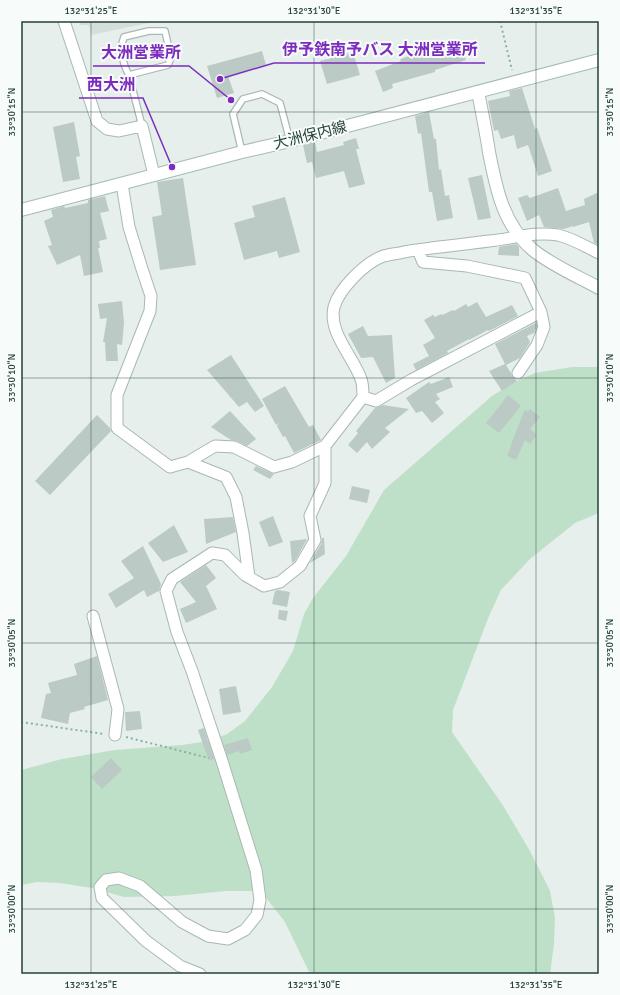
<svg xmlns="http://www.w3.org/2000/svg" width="620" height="995" font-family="Signika,'Noto Sans JP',sans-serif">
<rect width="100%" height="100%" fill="#e6efeb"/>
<!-- built -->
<path fill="#d4dfda" d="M 79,21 L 158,21 L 91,35 L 89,25 L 80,25 Z"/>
<!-- green -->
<path fill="#bfe0c8" d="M 572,367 L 599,367 L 599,513 L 575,523 L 530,559 L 501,590 L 489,616 L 453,710 L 452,732 L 502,804 L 530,851 L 550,891 L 555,918 L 554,944 L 550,974 L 310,974 L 285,922 L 267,899 L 256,891 L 226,891 L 175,896 L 124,897 L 92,888 L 60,883 L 37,882 L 21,885 L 21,770 L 62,759 L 115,750 L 182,745 L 209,741 L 227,734 L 245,721 L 272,687 L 293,651 L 304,614 L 313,598 L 346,556 L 384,490 L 492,396 L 513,383 L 535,373 Z"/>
<!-- building -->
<path fill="#bbcac4" d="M 459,40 L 466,60 L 435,70 L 435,72 L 392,84 L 393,88 L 383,92 L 375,71 L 401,61 L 400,59 Z
M 262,51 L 266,65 L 228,76 L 234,93 L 217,98 L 207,66 Z
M 353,52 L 360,75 L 327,84 L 320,61 Z
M 522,88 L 535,129 L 537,128 L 552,171 L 538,176 L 528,145 L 517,149 L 514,135 L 501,139 L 498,130 L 494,131 L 488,101 L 510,96 L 509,91 Z
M 429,112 L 434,139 L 436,139 L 439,170 L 441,169 L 445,196 L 449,195 L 453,218 L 437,221 L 432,192 L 429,192 L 421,133 L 418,134 L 415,116 Z
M 74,122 L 80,156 L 76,157 L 80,179 L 63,182 L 53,127 Z
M 356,138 L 359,149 L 356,149 L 365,184 L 349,188 L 344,171 L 316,178 L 312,162 L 307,163 L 303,145 L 315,142 L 317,152 L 344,145 L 343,142 Z
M 482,175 L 491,218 L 478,220 L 468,178 Z
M 183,178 L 196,265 L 160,270 L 152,217 L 162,215 L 157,182 Z
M 558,188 L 566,211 L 585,205 L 584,199 L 599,192 L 599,245 L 594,243 L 589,222 L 573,227 L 573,226 L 564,229 L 544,227 L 539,215 L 527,221 L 518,198 L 527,195 L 530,198 Z
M 105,196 L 109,211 L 100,213 L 107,239 L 99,241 L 100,248 L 98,248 L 103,272 L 84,276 L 80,255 L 57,265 L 48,246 L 52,245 L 44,221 L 53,217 L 51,210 L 64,206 L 65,208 L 88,203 L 88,200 Z
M 285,197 L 300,252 L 279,258 L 277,251 L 244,260 L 234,223 L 255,217 L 252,206 Z
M 516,244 L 519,247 L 519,256 L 498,255 L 499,247 Z
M 122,301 L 124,323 L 122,345 L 117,344 L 118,361 L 106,361 L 105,342 L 103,342 L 107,318 L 100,319 L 98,304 Z
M 477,302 L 486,317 L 512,305 L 518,316 L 489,331 L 488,330 L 469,340 L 469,339 L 447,351 L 448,353 L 416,370 L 413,364 L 429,356 L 423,345 L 435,338 L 424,320 L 433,315 L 435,317 L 441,314 L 442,315 L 453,310 L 454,311 L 466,304 L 468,307 Z
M 536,323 L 537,326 L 534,333 L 527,336 L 530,342 L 520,358 L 506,365 L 511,373 L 512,376 L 517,381 L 502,391 L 489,371 L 505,364 L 495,344 Z
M 363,326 L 368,336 L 392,335 L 395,378 L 386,383 L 373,357 L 361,358 L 348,334 Z
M 231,355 L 264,406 L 255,412 L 247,402 L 239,407 L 207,370 Z
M 449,377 L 453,387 L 436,394 L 440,399 L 435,402 L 444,413 L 432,423 L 422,411 L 416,413 L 406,398 L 429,382 L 431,384 Z
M 285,386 L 309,427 L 313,425 L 321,440 L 294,453 L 285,436 L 283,437 L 277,426 L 279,423 L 276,425 L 262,399 Z
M 508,395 L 521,406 L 499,433 L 486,423 Z
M 383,405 L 409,409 L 385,428 L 390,432 L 372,449 L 367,442 L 357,453 L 348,445 L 358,433 L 356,431 L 375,408 Z
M 525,409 L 528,412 L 530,409 L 540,417 L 530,429 L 537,435 L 530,444 L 525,440 L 516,460 L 507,456 L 511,447 L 510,447 Z
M 230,411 L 256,439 L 247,446 L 237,441 L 231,440 L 211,427 Z
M 97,415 L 110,428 L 111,431 L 50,495 L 35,481 Z
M 256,466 L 274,474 L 270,479 L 253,470 Z
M 352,486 L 370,490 L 367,503 L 349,499 Z
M 273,516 L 283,542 L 269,547 L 259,522 Z
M 233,517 L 236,532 L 206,544 L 204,519 Z
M 174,525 L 188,552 L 163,562 L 148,543 Z
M 322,538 L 324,538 L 325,554 L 310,563 L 321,544 Z
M 307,539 L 295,561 L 292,563 L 290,541 Z
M 143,546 L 161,584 L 159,591 L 147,597 L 144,590 L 116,608 L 108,594 L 134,578 L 121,561 Z
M 206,565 L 216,578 L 206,586 L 217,609 L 186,623 L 180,609 L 196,602 L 180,582 Z
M 278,590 L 290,592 L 287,607 L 272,604 L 275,591 Z
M 279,610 L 288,611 L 286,621 L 278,619 Z
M 97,656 L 108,700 L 84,707 L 85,709 L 70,713 L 68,724 L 41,718 L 46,694 L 51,693 L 48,683 L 77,675 L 74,664 Z
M 236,686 L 241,712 L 223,715 L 219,689 Z
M 140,711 L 142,729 L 126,731 L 125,712 Z
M 204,728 L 214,759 L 209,761 L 198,730 Z
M 248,738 L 252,750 L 240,754 L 239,751 L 227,755 L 224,745 Z
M 111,758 L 122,770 L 102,789 L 91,777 Z"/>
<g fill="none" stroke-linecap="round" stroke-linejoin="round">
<!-- service casing -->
<g stroke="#a8b8b2" stroke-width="8">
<path id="service" d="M 129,75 L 168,65 L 171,58 L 165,31 L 149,31 L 124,37 C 119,48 123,65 129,75 L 142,126
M 242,152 L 233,114 L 243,99 L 262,94 L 280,103 L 290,141"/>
</g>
<!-- minor casing -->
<g stroke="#a8b8b2" stroke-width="13">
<path id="minor" d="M 64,21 L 97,121 L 107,129 L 119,131 L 142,126 L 154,175
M 122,184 L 129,227 L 142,269 L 151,296 L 150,311 L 117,395 L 117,428 L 170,467 L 188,462 L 215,446 L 234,447 L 274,467 L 292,462 L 325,446 L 363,397 C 363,391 363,384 361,379 C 353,356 328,333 334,307 C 339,289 364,264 381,257 C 388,254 397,254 404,252 C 432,247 461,245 489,241 C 512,239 534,231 558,235 C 572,238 586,247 599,253
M 518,373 L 537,345 L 544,327 L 541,312
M 363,397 L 376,401 L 411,380 L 541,312 L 525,278 L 467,266 L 423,262 L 418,250
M 188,462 L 226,477 L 236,497 L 243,533 L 249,577
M 93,616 L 118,709 L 115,735
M 200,974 L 180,966 L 146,941 L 102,898 L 100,887 L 106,880 L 119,878 L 140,886 L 182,922 L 208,936 L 228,939 L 245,930 L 257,915 L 260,900 L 256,870 L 222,761 L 192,671 L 177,632 L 166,591 L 172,579 L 212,553 L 225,555 L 245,575 L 264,586 L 280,582 L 300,566 L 315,540 L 310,516 L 325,483 L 325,446"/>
</g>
<!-- tertiary casing -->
<g stroke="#a8b8b2" stroke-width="14">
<path id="tertiary" d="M 478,92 C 482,112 486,132 489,152 C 496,188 503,225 533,250 C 553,266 577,276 599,288"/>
</g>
<!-- secondary casing -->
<g stroke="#a4bbb3" stroke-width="14">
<path id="secondary" d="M 21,210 L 242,152 L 290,141 L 599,60"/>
</g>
<!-- path -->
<path stroke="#86b3a5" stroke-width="2" stroke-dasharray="2 3" stroke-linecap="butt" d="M 500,21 L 512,70
M 21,722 L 104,734
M 126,737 L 209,758"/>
<!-- service -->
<use href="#service" stroke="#fff" stroke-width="5.5"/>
<!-- minor -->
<use href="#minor" stroke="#fff" stroke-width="11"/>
<!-- tertiary -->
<use href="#tertiary" stroke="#fff" stroke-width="12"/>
<!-- secondary -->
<use href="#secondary" stroke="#fff" stroke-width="12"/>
</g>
<!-- ticks -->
<path fill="none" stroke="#24423a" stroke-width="1" stroke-opacity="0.45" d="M 91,21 L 91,974M 314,21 L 314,974M 536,21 L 536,974M 21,112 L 599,112M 21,378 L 599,378M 21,643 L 599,643M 21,909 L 599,909"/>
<g text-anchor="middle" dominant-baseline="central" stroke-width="4" stroke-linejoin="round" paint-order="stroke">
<!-- street labels -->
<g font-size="15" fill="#24423a" stroke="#f7fbf9">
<text transform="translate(310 135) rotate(-14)">大洲保内線</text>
</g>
</g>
<!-- callouts -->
<path fill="none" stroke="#7b2cbf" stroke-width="1.5" d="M220 79L274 63H485M231 100L189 66H93M172 167L143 98H79"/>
<g fill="#7b2cbf" stroke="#f7fbf9" stroke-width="1.5">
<circle cx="220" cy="79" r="4"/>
<circle cx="231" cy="100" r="4"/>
<circle cx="172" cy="167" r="4"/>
</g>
<g font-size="16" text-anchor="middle" font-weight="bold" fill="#7b2cbf" stroke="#f7fbf9" stroke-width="4" stroke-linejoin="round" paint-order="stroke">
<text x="380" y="55">伊予鉄南予バス 大洲営業所</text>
<text x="141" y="58">大洲営業所</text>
<text x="111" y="90">西大洲</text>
</g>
<!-- border -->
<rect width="620" height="995" fill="none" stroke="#f7fbf9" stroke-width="44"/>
<rect x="22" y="22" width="576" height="951" fill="none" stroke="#24423a" stroke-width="1.5"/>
<g font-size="10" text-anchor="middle" fill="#24423a">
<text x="91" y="14">132°31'25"E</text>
<text x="314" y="14">132°31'30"E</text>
<text x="536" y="14">132°31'35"E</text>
<text transform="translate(11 112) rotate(-90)" y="4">33°30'15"N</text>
<text transform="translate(609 112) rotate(-90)" y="4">33°30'15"N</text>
<text transform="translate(11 378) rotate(-90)" y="4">33°30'10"N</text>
<text transform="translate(609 378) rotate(-90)" y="4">33°30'10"N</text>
<text transform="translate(11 643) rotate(-90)" y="4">33°30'05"N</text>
<text transform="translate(609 643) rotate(-90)" y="4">33°30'05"N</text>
<text transform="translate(11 909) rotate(-90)" y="4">33°30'00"N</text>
<text transform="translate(609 909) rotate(-90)" y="4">33°30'00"N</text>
<text x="91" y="988">132°31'25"E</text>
<text x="314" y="988">132°31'30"E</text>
<text x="536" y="988">132°31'35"E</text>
</g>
</svg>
